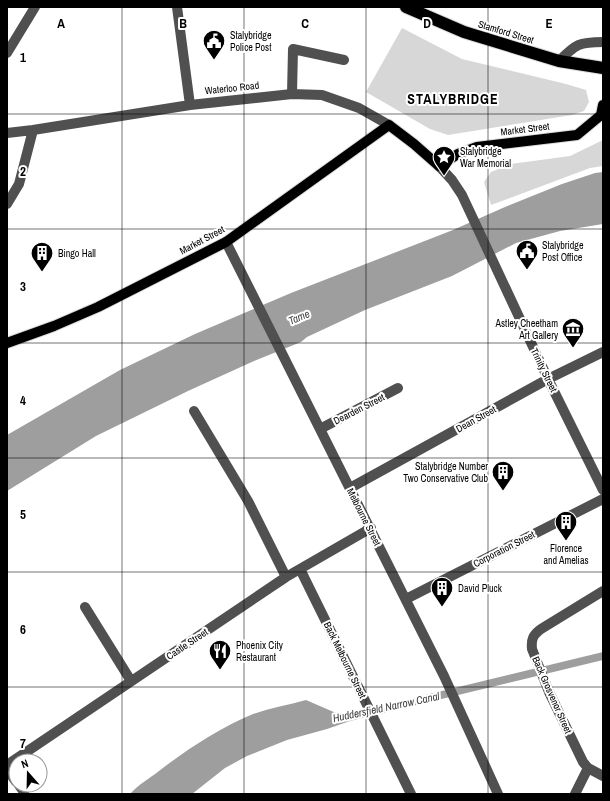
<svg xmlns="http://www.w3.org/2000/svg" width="610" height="801" font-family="'Archivo Narrow',sans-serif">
<rect width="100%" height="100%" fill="#fff"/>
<!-- green -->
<path fill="#d7d7d7" d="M 402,28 L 462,59 L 566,84 L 586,90 L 589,102 L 584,111 L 572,115 L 448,135 L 430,129 L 366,92 Z
M 603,140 L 603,166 L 590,168 L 491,205 L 484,182 L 491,172 L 511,164 L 570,156 Z"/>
<!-- water -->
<path fill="#9e9e9e" d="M 603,172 L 603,224 L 560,231 L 516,243 L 452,276 L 365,310 L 307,337 L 301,342 L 254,361 L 188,391 L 96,436 L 7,491 L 7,435 L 120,370 L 195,334 L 291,293 L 453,230 L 505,207 L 562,184 L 595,173 Z
M 603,652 L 603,660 L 350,721 L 327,729 L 287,740 L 247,756 L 225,768 L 192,794 L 130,794 C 138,785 150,778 159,771 C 186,750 221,727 253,714 C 270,708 288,705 306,700 L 336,713 L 347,714 Z"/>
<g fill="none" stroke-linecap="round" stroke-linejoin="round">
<!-- major casing -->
<g stroke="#dbdbdb" stroke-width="12">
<path id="major" d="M 7,343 L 54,326 L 98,307 L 226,242 L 389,125 L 414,144 L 439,166 L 458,154 L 477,147 L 577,135 L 601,115 L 603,105"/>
</g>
<!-- highway casing -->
<g stroke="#dbdbdb" stroke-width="14">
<path id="highway" d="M 406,7 L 464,32 L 559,61 L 603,68"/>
</g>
<!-- minor -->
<path stroke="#505050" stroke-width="10" d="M 177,7 L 190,105
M 7,53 L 35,7
M 559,61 C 576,44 579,42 603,42
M 292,94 L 293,49 L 344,60
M 7,133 L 33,130 L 190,105 L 292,94 L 322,95 L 359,108 L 389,125
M 439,166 L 452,180 L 462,195 L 548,379 L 603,490
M 7,204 L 19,184 L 33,130
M 226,242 L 444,676 L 498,794
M 194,411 L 248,501 L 286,577
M 320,429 L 398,388
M 350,488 L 548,379 L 603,352
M 300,569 L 411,794
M 603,591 L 541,629 C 533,635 531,639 532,649 L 549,692 L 583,762 L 588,768 L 603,776
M 406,599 L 603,499
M 85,607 L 131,681
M 7,765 L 286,577 L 371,528
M 7,769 L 16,782
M 19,785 L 24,792
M 575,794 L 588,768"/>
<!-- major -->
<use href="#major" stroke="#000" stroke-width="10"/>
<!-- highway -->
<use href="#highway" stroke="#000" stroke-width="12"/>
</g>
<!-- grid -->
<path fill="none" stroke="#000" stroke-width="1" stroke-opacity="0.55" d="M 122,7 L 122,794M 244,7 L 244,794M 366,7 L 366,794M 488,7 L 488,794M 7,114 L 603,114M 7,229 L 603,229M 7,343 L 603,343M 7,458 L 603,458M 7,572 L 603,572M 7,687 L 603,687"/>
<!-- icons -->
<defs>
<g id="civic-pin" transform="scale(1.15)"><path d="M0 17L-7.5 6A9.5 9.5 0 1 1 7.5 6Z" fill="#000" stroke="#fff"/><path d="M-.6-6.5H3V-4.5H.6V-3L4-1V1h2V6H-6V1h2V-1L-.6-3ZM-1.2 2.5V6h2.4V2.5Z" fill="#fff"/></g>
<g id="sight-pin" transform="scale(1.15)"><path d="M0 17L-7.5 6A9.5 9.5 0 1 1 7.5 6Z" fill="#000" stroke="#fff"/><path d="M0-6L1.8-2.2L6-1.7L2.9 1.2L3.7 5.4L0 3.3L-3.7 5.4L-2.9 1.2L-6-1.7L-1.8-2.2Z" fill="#fff"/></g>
<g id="building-pin" transform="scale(1.15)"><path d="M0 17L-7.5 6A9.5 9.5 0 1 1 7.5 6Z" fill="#000" stroke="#fff"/><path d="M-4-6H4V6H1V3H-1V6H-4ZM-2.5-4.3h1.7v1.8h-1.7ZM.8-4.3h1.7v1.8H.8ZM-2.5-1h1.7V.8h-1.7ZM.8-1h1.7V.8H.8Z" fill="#fff"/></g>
<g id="museum-pin" transform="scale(1.15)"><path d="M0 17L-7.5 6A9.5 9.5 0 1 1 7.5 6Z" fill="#000" stroke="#fff"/><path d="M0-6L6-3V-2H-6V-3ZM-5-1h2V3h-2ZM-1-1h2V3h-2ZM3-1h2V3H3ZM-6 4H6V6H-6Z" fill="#fff"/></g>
<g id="restaurant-pin" transform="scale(1.15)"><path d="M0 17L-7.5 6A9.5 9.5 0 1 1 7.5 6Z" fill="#000" stroke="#fff"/><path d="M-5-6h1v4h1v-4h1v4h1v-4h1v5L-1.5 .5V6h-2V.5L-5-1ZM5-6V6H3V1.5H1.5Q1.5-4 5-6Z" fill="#fff"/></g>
</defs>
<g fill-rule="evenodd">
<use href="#civic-pin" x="214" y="41"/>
<use href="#sight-pin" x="444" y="157"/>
<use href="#civic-pin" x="527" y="251"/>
<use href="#building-pin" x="42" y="253"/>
<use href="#museum-pin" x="573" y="329"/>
<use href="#building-pin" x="503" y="472"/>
<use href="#building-pin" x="566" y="522"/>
<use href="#building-pin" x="442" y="588"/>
<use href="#restaurant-pin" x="220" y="651"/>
</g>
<g text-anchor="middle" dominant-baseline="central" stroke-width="4" stroke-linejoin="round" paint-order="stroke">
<!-- street labels -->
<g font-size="10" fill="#000" stroke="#fff">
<text transform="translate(506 32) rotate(17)">Stamford Street</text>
<text transform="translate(232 88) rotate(-6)">Waterloo Road</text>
<text transform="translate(525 129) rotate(-7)">Market Street</text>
<text transform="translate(202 240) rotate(-28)">Market Street</text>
<text transform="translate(544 370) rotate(64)">Trinity Street</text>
<text transform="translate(359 409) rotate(-27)">Dearden Street</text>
<text transform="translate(476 419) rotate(-29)">Dean Street</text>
<text transform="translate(364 517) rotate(63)">Melbourne Street</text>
<text transform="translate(504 549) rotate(-27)">Corporation Street</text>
<text transform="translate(187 644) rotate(-34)">Castle Street</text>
<text transform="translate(345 660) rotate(64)">Back Melbourne Street</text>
<text transform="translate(552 695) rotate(66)">Back Grosvenor Street</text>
</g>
<!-- poi labels -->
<g font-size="10" fill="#000" stroke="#fff" text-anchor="start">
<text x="230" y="35">Stalybridge<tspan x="230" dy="12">Police Post</tspan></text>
<text x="460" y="151">Stalybridge<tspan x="460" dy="12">War Memorial</tspan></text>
<text x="542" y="245">Stalybridge<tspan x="542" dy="12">Post Office</tspan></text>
<text x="58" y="253">Bingo Hall</text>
<text x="558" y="323" text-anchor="end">Astley Cheetham<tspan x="558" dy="12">Art Gallery</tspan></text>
<text x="488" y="466" text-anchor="end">Stalybridge Number<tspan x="488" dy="12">Two Conservative Club</tspan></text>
<text x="566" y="548" text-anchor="middle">Florence<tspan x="566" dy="12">and Amelias</tspan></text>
<text x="458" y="588">David Pluck</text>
<text x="236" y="645">Phoenix City<tspan x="236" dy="12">Restaurant</tspan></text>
</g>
<!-- water labels -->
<g font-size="11" font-style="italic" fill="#3f3f3f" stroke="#fff">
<text transform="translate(299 317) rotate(-23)">Tame</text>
<text transform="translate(386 707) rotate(-12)">Huddersfield Narrow Canal</text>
</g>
<!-- district labels -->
<g font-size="14" font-weight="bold" letter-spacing="1" fill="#000" stroke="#fff">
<text x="453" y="99">STALYBRIDGE</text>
</g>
</g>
<g font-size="13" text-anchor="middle" font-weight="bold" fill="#000" stroke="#fff" stroke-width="4" stroke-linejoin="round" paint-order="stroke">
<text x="61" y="28">A</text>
<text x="183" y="28">B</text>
<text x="305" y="28">C</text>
<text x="427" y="28">D</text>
<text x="549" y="28">E</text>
<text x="23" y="62">1</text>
<text x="23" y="176">2</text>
<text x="23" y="291">3</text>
<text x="23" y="405">4</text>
<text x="23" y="519">5</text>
<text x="23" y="634">6</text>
<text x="23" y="748">7</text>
</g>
<!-- border -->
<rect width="610" height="801" fill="none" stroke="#000000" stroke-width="16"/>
<!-- north arrow -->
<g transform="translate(28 773) rotate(340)"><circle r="19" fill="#ffffff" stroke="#999999"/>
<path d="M0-3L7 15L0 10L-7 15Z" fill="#000000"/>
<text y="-6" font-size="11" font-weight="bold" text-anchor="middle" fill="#000000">N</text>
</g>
</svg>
